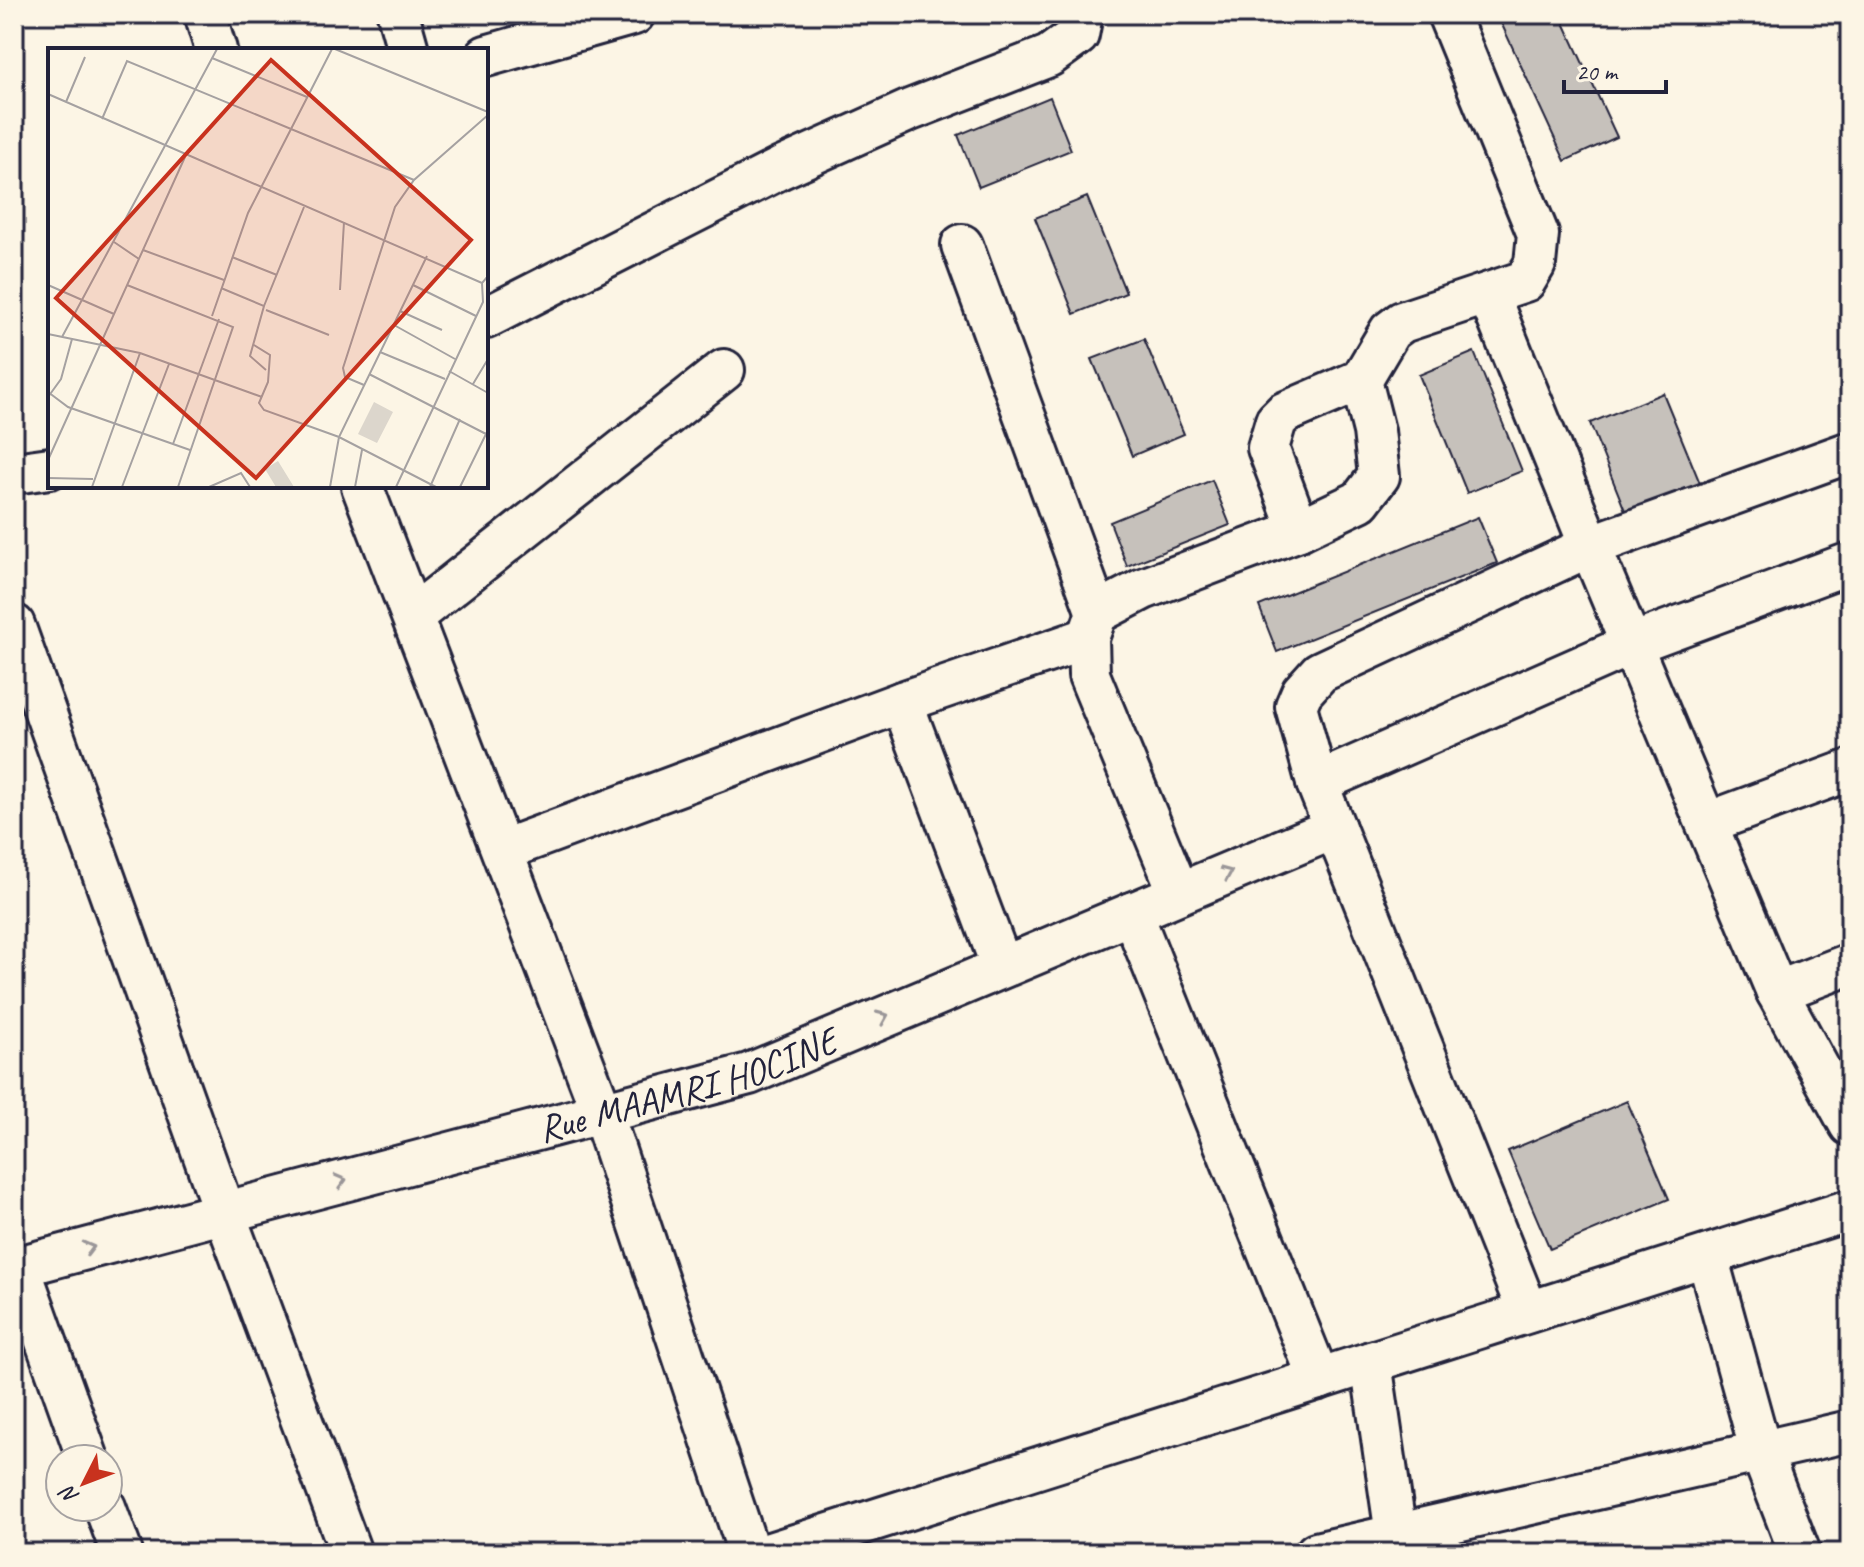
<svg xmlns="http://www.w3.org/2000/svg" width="1864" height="1567" font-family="Caveat,sans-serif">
<rect width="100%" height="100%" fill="#fcf5e5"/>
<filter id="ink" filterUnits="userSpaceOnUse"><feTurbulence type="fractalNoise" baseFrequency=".0125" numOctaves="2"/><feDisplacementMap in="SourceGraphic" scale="16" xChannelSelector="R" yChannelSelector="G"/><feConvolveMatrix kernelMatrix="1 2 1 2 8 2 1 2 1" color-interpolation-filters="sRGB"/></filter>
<g filter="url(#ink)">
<!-- building -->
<path fill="#c6c1bb" stroke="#22223b" stroke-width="2" d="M 1497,14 L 1560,14 L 1617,137 L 1565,161 Z
M 1050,97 L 1071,150 L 979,187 L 958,135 Z
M 1087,197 L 1126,293 L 1074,314 L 1035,218 Z
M 1144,339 L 1184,434 L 1132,456 L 1092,359 Z
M 1474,352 L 1522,471 L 1467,493 L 1419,375 Z
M 1663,393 L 1704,493 L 1630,523 L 1590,423 Z
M 1212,480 L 1230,525 L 1127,566 L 1110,522 Z
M 1478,517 L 1497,563 L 1277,652 L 1259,606 Z
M 1627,1101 L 1669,1199 L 1550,1249 L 1508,1151 Z"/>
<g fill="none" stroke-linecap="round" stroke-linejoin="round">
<!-- street casing -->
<g stroke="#22223b" stroke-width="46">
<g id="street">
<path d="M 205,14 L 216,50"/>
<path d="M 398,14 L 408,50"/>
<path d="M 486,56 L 634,14"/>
<path d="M 962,245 L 1097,613"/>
<path d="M 1488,294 L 1590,546 L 1777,992 L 1850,1125"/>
<path d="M 486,318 L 781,168 L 910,110 L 1049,56 L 1078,35 L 1082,14"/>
<path d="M 14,473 L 50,468"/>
<path d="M 362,486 L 602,1112 L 749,1553"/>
<path d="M 1299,530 L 1268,448 L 1276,421 L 1284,413 L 1361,380 L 1390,331 L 1402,322 L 1525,281 L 1535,264 L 1538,234 L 1448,14"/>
<path d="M 413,616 L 724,370"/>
<path d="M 14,625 L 224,1212 L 351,1553"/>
<path d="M 902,702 L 1002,967"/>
<path d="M 1317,783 L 1632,644 L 1850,563"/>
<path d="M 1707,823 L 1850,770"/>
<path d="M 503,850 L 902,702 L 1088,638"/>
<path d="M 1179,893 L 1089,675 L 1088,638 L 1097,613 L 1143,589 L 1299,530 L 1360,501 L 1379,476 L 1374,431 L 1361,380"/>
<path d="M 1132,913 L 1319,1379"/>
<path d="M 1777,992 L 1850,964"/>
<path d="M 1707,1256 L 1761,1452 L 1800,1553"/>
<path d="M 19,1266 L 88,1459"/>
<path id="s1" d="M 14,1268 L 749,1074 L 1335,828"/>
<path d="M 1528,1312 L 1317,783 L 1296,706 L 1302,692 L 1320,672 L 1590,546 L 1850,452"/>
<path d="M 1371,1362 L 1396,1535"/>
<path d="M 105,1507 L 122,1553"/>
<path d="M 770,1553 L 1850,1210"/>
<path d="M 1316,1553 L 1850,1431"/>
</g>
</g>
<!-- street -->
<use href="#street" stroke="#fcf5e5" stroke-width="40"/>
</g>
<!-- one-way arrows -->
<defs><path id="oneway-chevron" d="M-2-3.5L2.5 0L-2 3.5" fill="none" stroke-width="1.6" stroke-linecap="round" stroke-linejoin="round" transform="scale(2)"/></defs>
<g stroke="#9a9698">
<use href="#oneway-chevron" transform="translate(1227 873) rotate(-23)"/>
<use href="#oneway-chevron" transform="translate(883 1017) rotate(-23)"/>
<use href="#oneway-chevron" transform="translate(341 1181) rotate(-15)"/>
<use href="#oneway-chevron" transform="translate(89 1248) rotate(-15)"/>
</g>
</g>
<g text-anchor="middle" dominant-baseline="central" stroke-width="8" stroke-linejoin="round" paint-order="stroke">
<!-- street labels -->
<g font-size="38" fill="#22223b" stroke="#fcf5e5">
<text stroke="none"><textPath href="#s1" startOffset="698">Rue MAAMRI HOCINE</textPath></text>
</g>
</g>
<!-- overview -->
<g transform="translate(48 48)">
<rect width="440" height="440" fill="#fcf5e5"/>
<path d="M 326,354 L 345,364 L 329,395 L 310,386 ZM 230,413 L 246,439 L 228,439 L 217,421 Z" fill="#dcd6cc"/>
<path fill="none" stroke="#a5a1a1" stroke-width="2" d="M 287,1 L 440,64M 164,10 L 259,49M 0,46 L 434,235M 18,54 L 37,9M 54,71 L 79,13 L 366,132M 66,194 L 91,211M 95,202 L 176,232M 184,209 L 229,227M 0,237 L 66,266M 79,237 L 185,279 L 130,439M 365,237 L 428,268M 173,240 L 216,258 L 202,308 L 218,322M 292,242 L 296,174M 216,258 L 256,159M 218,262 L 281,287M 352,263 L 394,282M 164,268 L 200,165 L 284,1M 346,277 L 407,311M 0,286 L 92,305 L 214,349M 14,289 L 169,1M 206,297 L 222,307 L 220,334 L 211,355 L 216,362 L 291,389 L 388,439M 332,304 L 397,331M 401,323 L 440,345M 321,326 L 440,387M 425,336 L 440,311M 316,337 L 297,329 L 295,320 L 347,159 L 366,132 L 440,67M 0,344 L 20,359 L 142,402M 0,349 L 13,331 L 24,291M 125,396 L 171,271M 0,412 L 137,109M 0,430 L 45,431M 44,439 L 92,305M 74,439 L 121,316M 161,439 L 193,425 L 202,439M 282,439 L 291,389 L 379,208M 307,439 L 314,402M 348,439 L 435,254 L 434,235 L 440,228M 382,439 L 412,371M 412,439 L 440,382"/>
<path fill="#c8321e" fill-opacity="0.15" stroke="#c8321e" stroke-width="4" d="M 223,12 L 423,192 L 208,430 L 8,250 Z"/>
<rect width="440" height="440" fill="none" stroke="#22223b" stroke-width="4"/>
</g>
<!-- margin -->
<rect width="1864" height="1567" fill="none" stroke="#fcf5e5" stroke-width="48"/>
<rect x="24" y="24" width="1816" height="1519" fill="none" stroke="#22223b" stroke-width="3" filter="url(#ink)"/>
<!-- north arrow -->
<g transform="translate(84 1483) rotate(228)"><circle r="38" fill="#fcf5e5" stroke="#a5a1a1" stroke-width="2"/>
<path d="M0-6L14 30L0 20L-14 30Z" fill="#c8321e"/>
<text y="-12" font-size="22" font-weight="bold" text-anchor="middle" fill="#22223b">N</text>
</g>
<!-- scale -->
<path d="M1564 80v12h102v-12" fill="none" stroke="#22223b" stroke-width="4"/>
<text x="1576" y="80" font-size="24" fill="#22223b" stroke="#fcf5e5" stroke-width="6" paint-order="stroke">20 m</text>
</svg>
